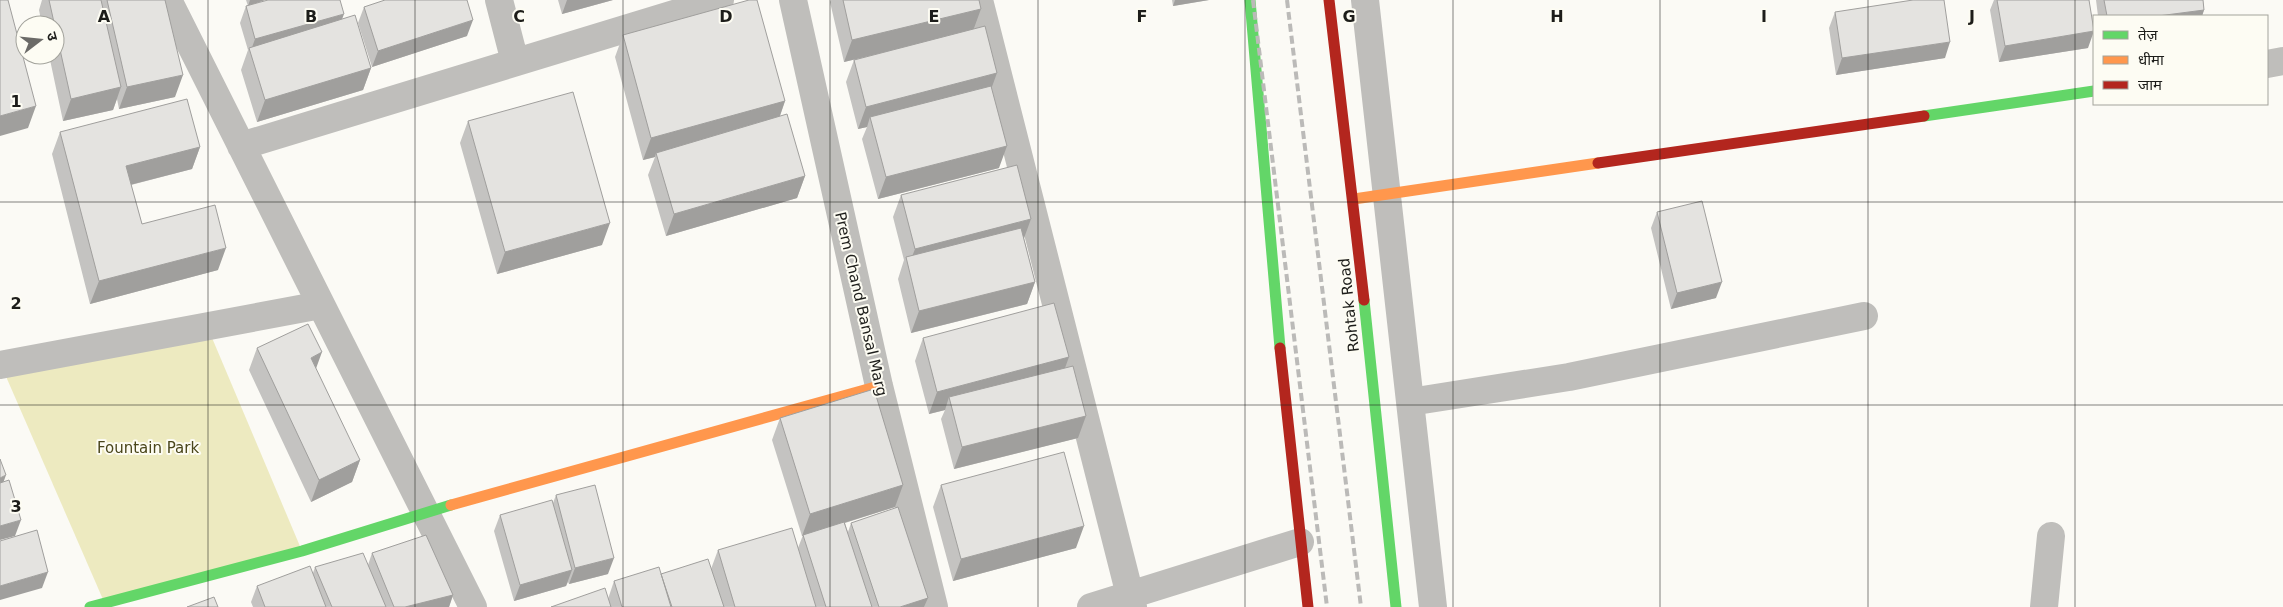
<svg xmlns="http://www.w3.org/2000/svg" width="2283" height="607" font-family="'DejaVu Sans','Noto Sans Devanagari',sans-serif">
<rect width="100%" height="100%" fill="#fbfaf5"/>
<!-- green -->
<path fill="#edeac0" d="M 207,326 L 302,551 L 105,604 L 1,365 Z"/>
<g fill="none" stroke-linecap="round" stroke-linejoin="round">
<!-- street -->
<path stroke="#bfbebb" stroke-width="28" d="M 168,0 L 473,607
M 499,0 L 515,62
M 793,0 L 879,386 L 934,607
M 979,0 L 1133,607
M 1365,0 L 1433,607
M 2267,64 L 2283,61
M 241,146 L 720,0
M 0,365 L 321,305
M 1410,402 L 1569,377 L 1864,316
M 1091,607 L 1300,542
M 2044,607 L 2051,536"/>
<!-- fast -->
<path stroke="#63d668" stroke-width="11" d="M 1250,0 L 1280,348
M 1924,116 L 2094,91
M 1364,300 L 1396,607
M 90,607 L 302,551 L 451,505"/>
<!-- slow -->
<path stroke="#ff974d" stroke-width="11" d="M 1354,199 L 1598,163
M 451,505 L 879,386"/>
<!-- jam -->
<path stroke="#b3261e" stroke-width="11" d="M 1329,0 L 1364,300
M 1598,163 L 1924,116
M 1280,348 L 1308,607"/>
<!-- rail -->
<path stroke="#bbbab8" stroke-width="4" stroke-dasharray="8 4" stroke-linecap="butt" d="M 1253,0 L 1327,607
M 1287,0 L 1361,607"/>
</g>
<!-- wall -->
<path fill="#c4c3c1" d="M 42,0 L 165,0 L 175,97 L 119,109 L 117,99 L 113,110 L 63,121 L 49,55 L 55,55 L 55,25 L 42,25 L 39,10 Z
M 246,0 L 265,0 L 248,6 Z
M 558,0 L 613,0 L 562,14 Z
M 831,0 L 979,0 L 981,9 L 974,29 L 997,73 L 992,87 L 999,168 L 878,199 L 862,139 L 867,127 L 858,129 L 846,82 L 854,60 L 894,50 L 844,62 L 830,2 Z
M 1172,0 L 1209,0 L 1173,6 Z
M 1994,0 L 2089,0 L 2088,48 L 1999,62 L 1990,10 Z
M 2096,0 L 2203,0 L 2204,10 L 2202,16 L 2098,16 Z
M 246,6 L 342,19 L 371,68 L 363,90 L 257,122 L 241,70 L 248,50 L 240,23 Z
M 364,7 L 467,36 L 372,67 L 358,23 Z
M 1835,12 L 1945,58 L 1836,75 L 1829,28 Z
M 623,35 L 785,101 L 780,116 L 805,176 L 797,198 L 666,236 L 648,175 L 655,157 L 643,160 L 615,57 Z
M 468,121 L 602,245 L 497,274 L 460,143 Z
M 60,132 L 200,147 L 192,169 L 131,185 L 142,224 L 218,270 L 90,304 L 52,154 Z
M 901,195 L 1031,219 L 1024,238 L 1035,282 L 1027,304 L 911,333 L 898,279 L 904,260 L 893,217 Z
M 1657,212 L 1716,298 L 1671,309 L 1651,228 Z
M 923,338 L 1069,357 L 1065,368 L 1078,438 L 954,469 L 941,419 L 945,410 L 929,414 L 915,361 Z
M 257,348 L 360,460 L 352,482 L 311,502 L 249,370 Z
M 780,418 L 895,507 L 845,523 L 848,532 L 851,523 L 928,598 L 924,607 L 551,607 L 608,599 L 614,581 L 661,574 L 711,569 L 718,550 L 798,548 L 803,535 L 802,536 L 772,440 Z
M 941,485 L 1076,548 L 953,581 L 933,507 Z
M 556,495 L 608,574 L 569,584 L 568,582 L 566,586 L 514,601 L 494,531 L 500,515 L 553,503 Z
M 372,553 L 453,595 L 449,607 L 253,607 L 251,602 L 257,586 L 313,573 L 315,567 L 368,565 Z"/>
<!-- shaded-wall -->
<path fill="#a09f9d" d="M 250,0 L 265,0 L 248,6 Z
M 567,0 L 613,0 L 562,14 Z
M 1175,0 L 1209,0 L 1173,6 Z
M 981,9 L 973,31 L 844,62 L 852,40 Z
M 2204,10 L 2202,16 L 2158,16 Z
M 344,14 L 338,30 L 250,53 L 255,39 Z
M 473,20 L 467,36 L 372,67 L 378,51 Z
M 2094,31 L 2088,48 L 1999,62 L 2005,46 Z
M 1950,42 L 1945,58 L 1836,75 L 1842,58 Z
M 371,68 L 363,90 L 257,122 L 265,100 Z
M 997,73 L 989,95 L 870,117 L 867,127 L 858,129 L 866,107 Z
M 183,75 L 175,97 L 119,109 L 127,87 Z
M 121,87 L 113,110 L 63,121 L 71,99 Z
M 785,101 L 777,124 L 656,153 L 655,157 L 643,160 L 651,138 Z
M 36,106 L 28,128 L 0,136 L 0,116 Z
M 1007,146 L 999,168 L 878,199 L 886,177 Z
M 200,147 L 192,169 L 118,188 L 126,166 Z
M 805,176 L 797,198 L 666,236 L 674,214 Z
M 1031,219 L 1023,241 L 908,267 L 915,249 Z
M 610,223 L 602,245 L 497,274 L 505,252 Z
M 226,248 L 218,270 L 90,304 L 99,281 Z
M 1035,282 L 1027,304 L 911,333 L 919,311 Z
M 1722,282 L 1716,298 L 1671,309 L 1677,293 Z
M 322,352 L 314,374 L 311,358 Z
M 1069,357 L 1061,379 L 949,397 L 945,410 L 929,414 L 937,392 Z
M 1086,416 L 1078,438 L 954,469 L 962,447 Z
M 360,460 L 352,482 L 311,502 L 319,480 Z
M 6,475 L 0,492 L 0,478 Z
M 903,485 L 895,507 L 802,536 L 810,514 Z
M 21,520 L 15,536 L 0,540 L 0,526 Z
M 1084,526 L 1076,548 L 953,581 L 961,559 Z
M 614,558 L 608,574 L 569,584 L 575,568 Z
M 572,570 L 566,586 L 514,601 L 520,585 Z
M 48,572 L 42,588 L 0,600 L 0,586 Z
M 453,595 L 449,607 L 405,607 Z
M 928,598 L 924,607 L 900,607 Z"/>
<!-- building -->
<path fill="#e4e3e0" stroke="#a09f9d" d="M 0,0 L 8,0 L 36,106 L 0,116 Z
M 49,0 L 101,0 L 121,87 L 71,99 Z
M 107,0 L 165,0 L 183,75 L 127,87 Z
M 268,0 L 340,0 L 344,14 L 255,39 L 246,6 Z
M 385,0 L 467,0 L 473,20 L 378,51 L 364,7 Z
M 749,0 L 757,0 L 785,101 L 651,138 L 623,35 Z
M 843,0 L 979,0 L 981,9 L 852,40 Z
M 1913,0 L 1944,0 L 1950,42 L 1842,58 L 1835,12 Z
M 1997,0 L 2089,0 L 2094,31 L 2005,46 Z
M 2104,0 L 2203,0 L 2204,10 L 2158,16 L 2107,16 Z
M 355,15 L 371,68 L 265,100 L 249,48 Z
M 985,26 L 997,73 L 866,107 L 854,60 Z
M 991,86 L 1007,146 L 886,177 L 870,117 Z
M 573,92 L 610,223 L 505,252 L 468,121 Z
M 187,99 L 200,147 L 126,166 L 142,224 L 215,205 L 226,248 L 99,281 L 60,132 Z
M 787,114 L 805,176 L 674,214 L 656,153 Z
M 1017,165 L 1031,219 L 915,249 L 901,195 Z
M 1702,201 L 1722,282 L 1677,293 L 1657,212 Z
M 1021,228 L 1035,282 L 919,311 L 906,257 Z
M 1054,303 L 1069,357 L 937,392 L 923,338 Z
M 308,324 L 322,352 L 311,358 L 360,460 L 319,480 L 257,348 Z
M 1073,366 L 1086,416 L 962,447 L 949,397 Z
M 874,389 L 903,485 L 810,514 L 780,418 Z
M 1064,452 L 1084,526 L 961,559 L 941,485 Z
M 0,459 L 6,475 L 0,478 Z
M 9,480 L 21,520 L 0,526 L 0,483 Z
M 595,485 L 614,558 L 575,568 L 556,495 Z
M 552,500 L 572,570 L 520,585 L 500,515 Z
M 898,507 L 928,598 L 900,607 L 879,607 L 851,523 Z
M 844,522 L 872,607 L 826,607 L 803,535 Z
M 792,528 L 816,607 L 735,607 L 718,550 Z
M 37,530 L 48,572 L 0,586 L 0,541 Z
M 426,535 L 453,595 L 405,607 L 394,607 L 372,553 Z
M 363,553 L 386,607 L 332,607 L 315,567 Z
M 708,559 L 724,607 L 672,607 L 661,574 Z
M 310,566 L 326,607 L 265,607 L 257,586 Z
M 659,567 L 671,607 L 622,607 L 614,581 Z
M 605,588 L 611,607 L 551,607 Z
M 214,597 L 218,607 L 187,607 Z"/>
<!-- grid -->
<path fill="none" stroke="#1d1d1a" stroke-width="1" stroke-opacity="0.55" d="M 208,0 L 208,607M 415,0 L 415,607M 623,0 L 623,607M 830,0 L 830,607M 1038,0 L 1038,607M 1245,0 L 1245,607M 1453,0 L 1453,607M 1660,0 L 1660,607M 1868,0 L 1868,607M 2075,0 L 2075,607M 0,202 L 2283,202M 0,405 L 2283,405"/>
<g text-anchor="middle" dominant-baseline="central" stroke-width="4" stroke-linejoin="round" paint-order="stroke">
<!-- street labels -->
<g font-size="15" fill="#1d1d1a" stroke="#fdfcf3">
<text transform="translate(861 304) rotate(77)">Prem Chand Bansal Marg</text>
<text transform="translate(1349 305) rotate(-96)">Rohtak Road</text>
</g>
<!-- park labels -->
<g font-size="15" fill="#4a461b" stroke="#fdfcf3">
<text x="148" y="448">Fountain Park</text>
</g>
</g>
<g font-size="16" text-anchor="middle" font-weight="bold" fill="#1d1d1a" stroke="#fdfcf3" stroke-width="4" stroke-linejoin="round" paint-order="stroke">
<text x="104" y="22">A</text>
<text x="311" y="22">B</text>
<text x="519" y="22">C</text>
<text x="726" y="22">D</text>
<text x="934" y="22">E</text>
<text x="1142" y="22">F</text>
<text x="1349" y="22">G</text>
<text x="1557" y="22">H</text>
<text x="1764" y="22">I</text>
<text x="1972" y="22">J</text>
<text x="16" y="107">1</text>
<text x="16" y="309">2</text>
<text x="16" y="512">3</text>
</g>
<!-- legend -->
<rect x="2093" y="15" width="175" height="90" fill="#fdfcf3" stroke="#a3a39c"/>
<rect x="2103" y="31" width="25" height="8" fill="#63d668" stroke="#a3a39c"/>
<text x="2138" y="40" font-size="15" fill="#1d1d1a">तेज़</text>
<rect x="2103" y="56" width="25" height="8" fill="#ff974d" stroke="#a3a39c"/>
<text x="2138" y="65" font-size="15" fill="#1d1d1a">धीमा</text>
<rect x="2103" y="81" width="25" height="8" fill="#b3261e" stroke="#a3a39c"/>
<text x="2138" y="90" font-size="15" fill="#1d1d1a">जाम</text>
<!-- north arrow -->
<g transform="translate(40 40) rotate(74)"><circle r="24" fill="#fdfcf3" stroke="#a3a39c"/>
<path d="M0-4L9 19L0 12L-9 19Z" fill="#6b6a67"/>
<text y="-8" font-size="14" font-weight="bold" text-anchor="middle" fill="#1d1d1a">उ</text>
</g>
</svg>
